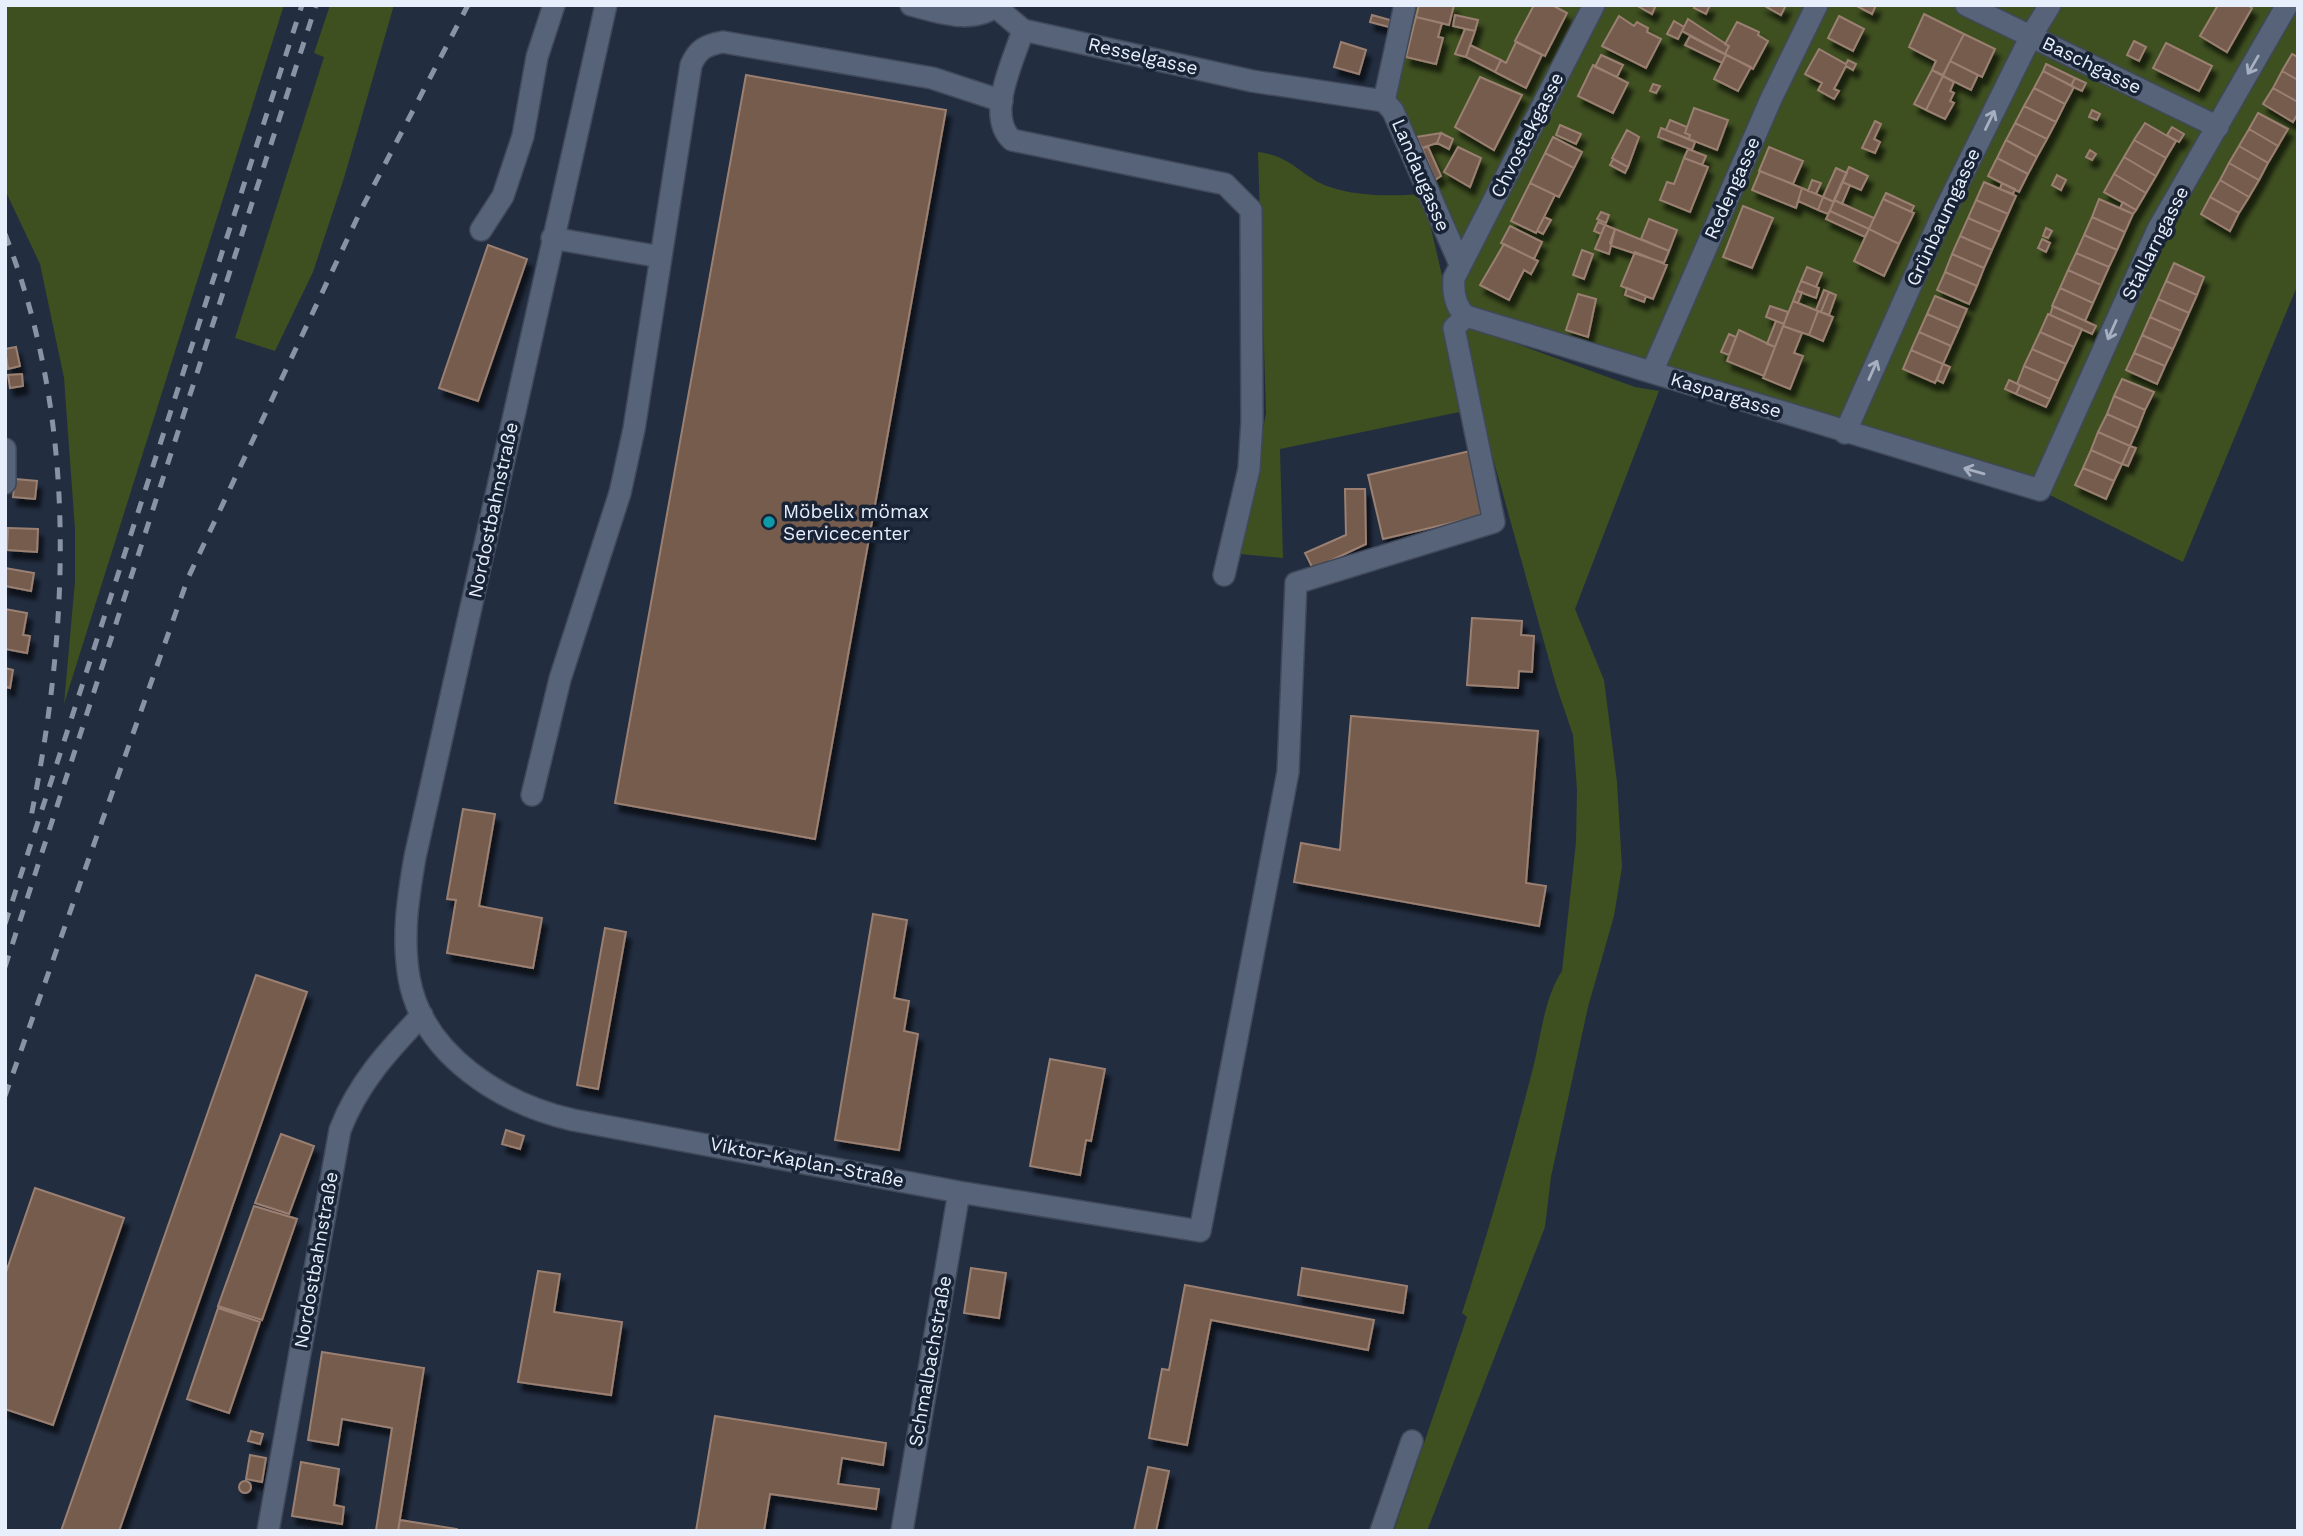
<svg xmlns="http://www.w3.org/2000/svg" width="2303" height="1536" font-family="'Work Sans',sans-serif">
<defs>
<filter id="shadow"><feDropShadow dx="4.5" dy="8" stdDeviation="2" flood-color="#0009"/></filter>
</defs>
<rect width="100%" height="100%" fill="#222d40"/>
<!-- green -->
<path fill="#3e4f20" d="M 5,5 L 284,5 L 64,704 L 75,581 L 75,529 L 64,378 L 40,264 L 5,190 Z
M 330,5 L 394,5 L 344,178 L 313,272 L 275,351 L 235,338 L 324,57 L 314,53 Z
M 1405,5 L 2298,5 L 2298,284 L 2183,562 L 2040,490 L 1466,316 L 1393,111 Z
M 1258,152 C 1293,156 1302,178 1330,187 C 1360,197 1392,196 1423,194 L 1450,310 L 1476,329 L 1635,387 L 1659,391 L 1575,609 L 1604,680 L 1617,782 L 1622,867 L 1614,916 L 1588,1007 L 1551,1177 L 1545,1227 L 1427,1531 L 1394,1531 L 1467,1317 L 1462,1313 C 1488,1233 1511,1153 1532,1072 C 1541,1039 1543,1000 1562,971 L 1576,842 L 1577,790 L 1573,735 L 1556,685 L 1479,408 L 1280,449 L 1283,558 L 1240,554 L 1266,413 Z"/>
<!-- building -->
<path fill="#745b4e" stroke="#9b8072" stroke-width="2" filter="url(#shadow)" d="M 1419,5 L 1454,5 L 1449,25 L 1416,17 Z
M 1534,5 L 1552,5 L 1567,13 L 1545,56 L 1515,41 Z
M 1636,5 L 1656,5 L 1652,14 Z
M 1695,5 L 1710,5 L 1706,14 L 1694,8 Z
M 1763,5 L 1786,5 L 1781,15 Z
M 1855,5 L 1876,5 L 1872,14 Z
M 2218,5 L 2247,5 L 2252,8 L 2227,52 L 2200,36 Z
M 1924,14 L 1964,34 L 1943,75 L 1932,70 L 1936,61 L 1909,47 Z
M 1372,15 L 1390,20 L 1389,27 L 1370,22 Z
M 1455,15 L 1478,20 L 1475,31 L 1453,26 Z
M 1619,16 L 1634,26 L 1637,22 L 1648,28 L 1647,32 L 1661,39 L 1646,68 L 1602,46 Z
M 1839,16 L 1864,29 L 1853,51 L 1828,38 Z
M 1416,17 L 1442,23 L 1438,37 L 1443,38 L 1436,64 L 1406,57 Z
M 1688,19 L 1729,46 L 1725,54 L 1682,31 Z
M 1674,21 L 1684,27 L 1678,39 L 1667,34 Z
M 1737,22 L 1759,32 L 1758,35 L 1768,41 L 1753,69 L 1725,54 L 1729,46 L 1725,44 Z
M 1465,29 L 1475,31 L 1466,57 L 1455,54 Z
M 1964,34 L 1995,49 L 1982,77 L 1950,61 Z
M 1690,36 L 1726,55 L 1722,63 L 1685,45 Z
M 2134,41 L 2146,47 L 2139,61 L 2127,55 Z
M 1341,42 L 1366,50 L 1359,74 L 1334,67 Z
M 1516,42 L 1542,55 L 1526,88 L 1495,72 L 1501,60 L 1506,63 Z
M 2166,43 L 2212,66 L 2199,91 L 2153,68 Z
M 1470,45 L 1501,60 L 1495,72 L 1466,57 Z
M 1819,49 L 1846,64 L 1848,60 L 1856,64 L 1853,70 L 1846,66 L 1834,89 L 1839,91 L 1834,99 L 1818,90 L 1822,83 L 1805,74 Z
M 2292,54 L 2298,57 L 2298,80 L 2282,71 Z
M 1601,55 L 1623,65 L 1617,77 L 1595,67 Z
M 1726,55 L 1751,67 L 1738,91 L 1714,79 Z
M 1950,61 L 1978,75 L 1971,90 L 1943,76 Z
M 2046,64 L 2075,78 L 2071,86 L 2043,71 Z
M 1593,65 L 1628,83 L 1613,113 L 1578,96 Z
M 1932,70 L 1943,76 L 1926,110 L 1914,104 Z
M 2043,71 L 2074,87 L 2065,104 L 2034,88 Z
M 2282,71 L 2298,80 L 2298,102 L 2273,88 Z
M 746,75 L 946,110 L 815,839 L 615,803 Z
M 1943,76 L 1954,82 L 1950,91 L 1954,93 L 1950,101 L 1954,103 L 1945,119 L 1926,110 Z
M 1480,77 L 1522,95 L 1494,150 L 1455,127 Z
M 2075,78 L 2086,83 L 2082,91 L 2071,86 Z
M 1653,84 L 1660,86 L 1656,93 L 1650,91 Z
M 2034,88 L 2065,104 L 2056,122 L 2024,106 Z
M 2273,88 L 2298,102 L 2298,113 L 2293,122 L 2263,104 Z
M 2024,106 L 2056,122 L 2047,139 L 2015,123 Z
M 1694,108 L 1728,120 L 1717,150 L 1689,139 L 1690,135 L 1685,133 Z
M 2092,110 L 2100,114 L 2097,120 L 2089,117 Z
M 2258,113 L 2288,129 L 2278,146 L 2249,129 Z
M 1670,120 L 1687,127 L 1685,133 L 1690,135 L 1689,139 L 1666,130 Z
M 1875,121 L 1881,124 L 1874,139 L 1880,142 L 1875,153 L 1862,148 Z
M 2015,123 L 2047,139 L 2037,157 L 2006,140 Z
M 2145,123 L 2176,141 L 2166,158 L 2134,140 Z
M 1560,125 L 1581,134 L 1576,144 L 1556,135 Z
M 2172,127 L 2184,134 L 2179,142 L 2167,135 Z
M 1661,128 L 1695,142 L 1692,150 L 1658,137 Z
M 2249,129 L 2278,146 L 2268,163 L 2239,146 Z
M 1627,130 L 1639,137 L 1628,167 L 1612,158 Z
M 1441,133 L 1437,143 L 1422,148 L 1416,137 Z
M 1441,133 L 1453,139 L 1449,149 L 1437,143 Z
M 1553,137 L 1582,152 L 1574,168 L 1545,153 Z
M 2006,140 L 2037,157 L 2028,174 L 1997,158 Z
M 2134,140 L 2166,158 L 2156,176 L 2124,157 Z
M 2239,146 L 2268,163 L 2259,180 L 2229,163 Z
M 1428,147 L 1441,176 L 1435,180 L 1422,148 Z
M 1458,147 L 1481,158 L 1470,187 L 1444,172 Z
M 1769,147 L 1803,161 L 1793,184 L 1759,171 Z
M 1688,149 L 1706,156 L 1702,165 L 1684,158 Z
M 2090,150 L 2096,154 L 2092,160 L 2086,157 Z
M 1545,153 L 1574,168 L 1559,197 L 1530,183 Z
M 2124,157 L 2156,176 L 2146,193 L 2114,174 Z
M 1684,158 L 1708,167 L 1690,212 L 1660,200 L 1667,182 L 1674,184 Z
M 1997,158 L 2028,174 L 2019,192 L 1988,176 Z
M 1613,159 L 1628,167 L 1625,173 L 1610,165 Z
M 2229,163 L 2259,180 L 2249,197 L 2220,180 Z
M 1849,167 L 1868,176 L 1861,190 L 1842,182 Z
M 1836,168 L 1847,173 L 1834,202 L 1823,197 Z
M 1760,171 L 1802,188 L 1796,208 L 1752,190 Z
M 2114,174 L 2146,193 L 2136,210 L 2104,192 Z
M 2057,175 L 2066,180 L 2061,190 L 2052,185 Z
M 1812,180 L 1821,183 L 1816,194 L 1808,191 Z
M 2220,180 L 2249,197 L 2239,213 L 2210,197 Z
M 1842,182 L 1850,185 L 1842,204 L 1834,200 Z
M 1984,182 L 2016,196 L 2008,214 L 1976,200 Z
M 1530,183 L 1555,195 L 1536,233 L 1511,221 Z
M 2002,183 L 2015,189 L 2013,194 L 2000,189 Z
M 1802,188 L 1823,197 L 1818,210 L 1798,201 Z
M 1886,193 L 1914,206 L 1911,212 L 1883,199 Z
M 1823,197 L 1834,202 L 1828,214 L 1818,210 Z
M 2210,197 L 2239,213 L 2230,231 L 2201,214 Z
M 1883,199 L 1914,213 L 1899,244 L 1869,229 Z
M 2099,199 L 2133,214 L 2125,232 L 2092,217 Z
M 1834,200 L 1874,218 L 1869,229 L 1830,211 Z
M 1976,200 L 2008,214 L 2000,232 L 1968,218 Z
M 2123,202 L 2136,210 L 2133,214 L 2120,208 Z
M 1743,206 L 1773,218 L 1752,268 L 1723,257 Z
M 1830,211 L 1869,229 L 1865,237 L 1826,219 Z
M 1601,212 L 1609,215 L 1606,223 L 1597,219 Z
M 1544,217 L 1551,220 L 1543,234 L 1537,231 Z
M 2092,217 L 2125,232 L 2117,250 L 2084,235 Z
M 1968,218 L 2000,232 L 1992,250 L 1960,236 Z
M 1649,219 L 1677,230 L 1669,251 L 1641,239 Z
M 1598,222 L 1605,225 L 1601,234 L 1594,231 Z
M 1605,225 L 1615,229 L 1609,254 L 1595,249 Z
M 1510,226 L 1542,242 L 1534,259 L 1501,243 Z
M 2046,228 L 2052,231 L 2048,238 L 2043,236 Z
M 1615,229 L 1669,251 L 1664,263 L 1612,246 L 1610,243 Z
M 1869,229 L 1899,244 L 1884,276 L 1854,261 Z
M 2084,235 L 2117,250 L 2109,267 L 2076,253 Z
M 1960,236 L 1992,250 L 1984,268 L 1952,254 Z
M 2042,239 L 2050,243 L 2046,252 L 2038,248 Z
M 1504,244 L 1538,261 L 1531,274 L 1524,270 L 1509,300 L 1480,285 Z
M 488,245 L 527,259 L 478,401 L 439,388 Z
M 1582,250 L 1593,254 L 1584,279 L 1573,275 Z
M 1635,252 L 1667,265 L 1653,299 L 1621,286 Z
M 2076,253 L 2109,267 L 2101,285 L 2068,270 Z
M 1952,254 L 1984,268 L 1977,286 L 1945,272 Z
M 2174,263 L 2204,277 L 2197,295 L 2166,281 Z
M 1807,267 L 1822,273 L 1816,287 L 1801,281 Z
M 2068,270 L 2101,285 L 2093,303 L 2060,288 Z
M 1945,272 L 1977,286 L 1969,304 L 1937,290 Z
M 1801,281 L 1819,288 L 1816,298 L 1797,291 Z
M 2166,281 L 2197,295 L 2189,313 L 2158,299 Z
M 1627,288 L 1646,296 L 1644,302 L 1625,295 Z
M 2060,288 L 2093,303 L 2085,321 L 2052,306 Z
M 1824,290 L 1829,292 L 1821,312 L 1816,310 Z
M 1797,291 L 1802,292 L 1798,303 L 1793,301 Z
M 1829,292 L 1836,295 L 1829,315 L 1821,312 Z
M 1578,294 L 1596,299 L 1588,337 L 1566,330 Z
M 1935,296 L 1967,309 L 1959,328 L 1927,314 Z
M 2158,299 L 2189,313 L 2181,331 L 2150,317 Z
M 1793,301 L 1818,311 L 1809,335 L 1783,326 Z
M 1770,306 L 1788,312 L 1784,324 L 1766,317 Z
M 2053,306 L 2096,326 L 2092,334 L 2050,315 Z
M 1818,311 L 1833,317 L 1823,341 L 1809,335 Z
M 1927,314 L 1959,328 L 1951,346 L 1919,332 Z
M 2048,314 L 2082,329 L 2074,347 L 2040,332 Z
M 2150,317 L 2181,331 L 2173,349 L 2142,335 Z
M 1776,321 L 1784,324 L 1775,347 L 1767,344 Z
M 1783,326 L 1802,333 L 1794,353 L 1803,356 L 1790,389 L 1763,378 Z
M 1739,330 L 1775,347 L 1764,376 L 1727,361 Z
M 1919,332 L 1951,346 L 1943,364 L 1911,350 Z
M 2040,332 L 2074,347 L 2066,364 L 2032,349 Z
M 1729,334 L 1736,337 L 1729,355 L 1721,352 Z
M 2142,335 L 2173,349 L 2165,366 L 2134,353 Z
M 16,347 L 20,366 L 8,369 L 5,349 Z
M 2032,349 L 2066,364 L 2058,381 L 2024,366 Z
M 1911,350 L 1943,364 L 1935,383 L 1903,369 Z
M 2134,353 L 2165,366 L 2157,384 L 2126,370 Z
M 1943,364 L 1950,367 L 1943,383 L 1937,380 Z
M 2024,366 L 2058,381 L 2050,399 L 2017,384 Z
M 22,374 L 23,386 L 10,388 L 8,375 Z
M 2122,379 L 2154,392 L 2145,410 L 2114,396 Z
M 2009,380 L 2020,385 L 2016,394 L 2005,389 Z
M 2020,385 L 2050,399 L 2046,407 L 2016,394 Z
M 2114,396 L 2145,410 L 2138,428 L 2107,414 Z
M 2107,414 L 2138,428 L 2130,446 L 2098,432 Z
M 2098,432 L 2130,446 L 2122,464 L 2091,450 Z
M 2130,446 L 2136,448 L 2128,466 L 2122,464 Z
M 2091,450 L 2122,464 L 2114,481 L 2083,468 Z
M 1470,451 L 1485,515 L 1383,539 L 1368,475 Z
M 2083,468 L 2114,481 L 2106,499 L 2075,485 Z
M 15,479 L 37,481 L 35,499 L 13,497 Z
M 1345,489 L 1365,489 L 1366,544 L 1313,569 L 1305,553 L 1346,535 Z
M 8,528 L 38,529 L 37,552 L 7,550 Z
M 5,568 L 34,573 L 31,591 L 5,586 Z
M 5,609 L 27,613 L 23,635 L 30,636 L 27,653 L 5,649 Z
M 1472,618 L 1522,621 L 1521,635 L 1534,636 L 1532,672 L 1519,671 L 1518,688 L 1467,685 Z
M 5,668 L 13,670 L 10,688 L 5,687 Z
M 1351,716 L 1538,731 L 1526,883 L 1546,886 L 1539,926 L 1294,882 L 1301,843 L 1340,850 Z
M 463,809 L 495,814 L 479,906 L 542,918 L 533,968 L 447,953 L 456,900 L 447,899 Z
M 873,914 L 907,920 L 894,998 L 909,1001 L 904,1031 L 918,1034 L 899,1150 L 835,1140 Z
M 605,928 L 626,932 L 598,1089 L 577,1085 Z
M 256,975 L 307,992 L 119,1531 L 61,1531 Z
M 1050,1059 L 1105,1069 L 1091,1141 L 1086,1140 L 1080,1175 L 1030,1166 Z
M 506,1130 L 524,1136 L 520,1149 L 502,1144 Z
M 281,1134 L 314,1146 L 289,1214 L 255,1203 Z
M 35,1188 L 124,1218 L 53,1425 L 5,1409 L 5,1275 Z
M 254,1206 L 297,1219 L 262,1320 L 218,1306 Z
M 971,1268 L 1006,1273 L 999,1318 L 964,1313 Z
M 1302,1268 L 1407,1286 L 1403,1313 L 1298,1295 Z
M 538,1271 L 560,1274 L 554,1312 L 622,1322 L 611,1395 L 518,1382 Z
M 1185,1285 L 1374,1320 L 1368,1350 L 1211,1320 L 1187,1445 L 1149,1438 L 1162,1369 L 1169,1370 Z
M 218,1308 L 260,1322 L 229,1413 L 187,1399 Z
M 322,1352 L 424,1368 L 398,1531 L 376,1530 L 392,1428 L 342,1419 L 338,1445 L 308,1440 Z
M 715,1416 L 886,1443 L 883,1465 L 842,1458 L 838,1484 L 879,1489 L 876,1509 L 770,1494 L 764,1531 L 696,1531 Z
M 251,1431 L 263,1434 L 260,1444 L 248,1441 Z
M 250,1455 L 266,1458 L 262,1482 L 246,1479 Z
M 301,1462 L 339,1469 L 334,1505 L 344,1507 L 342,1524 L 292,1516 Z
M 1148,1467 L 1169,1471 L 1156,1531 L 1134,1531 Z
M239 1487a6 6 0 1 1 12 0a6 6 0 1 1-12 0Z
M 400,1520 L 457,1529 L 457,1531 L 398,1531 Z"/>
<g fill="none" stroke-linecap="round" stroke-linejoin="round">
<!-- minor casing -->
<g stroke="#40495a" stroke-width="24">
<path id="minor" d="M 606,5 L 415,857 C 408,898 402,936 409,978 C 423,1056 503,1104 573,1120 L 959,1192 L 1200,1231 L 1288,772 L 1296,583 L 1494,522 L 1454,328 L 1466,316
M 911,5 C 940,12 971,25 998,5
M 1405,5 L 1384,101 L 1393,111 L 1460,264
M 1594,5 L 1454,278 C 1453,292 1455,307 1466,316 L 2040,490 L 2158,229 L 2287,5
M 1966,5 L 2218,127
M 996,7 L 1023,30 L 1252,81 L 1384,101
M 1023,30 C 1014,60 985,115 1012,140 L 1225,184 L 1251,210 L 1252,421 L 1249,469 L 1224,575
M 481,230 L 503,196 L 523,136 L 537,57 L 554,5
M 661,257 L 691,65 C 698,49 706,45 723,42 L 932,78 L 1002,101
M 1652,372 L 1771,99 L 1817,5
M 1845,433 L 1939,222 L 2031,36 L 2050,5
M 5,449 L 5,483
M 532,795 L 560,679 L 620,493 L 634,429 L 661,257 L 552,238
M 268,1531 L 340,1130 C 358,1083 388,1051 422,1015
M 902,1531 L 959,1192
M 1381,1531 L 1412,1441"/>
</g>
<!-- minor -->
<use href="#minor" stroke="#566379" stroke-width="21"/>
<!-- rail -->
<path stroke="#8a93a3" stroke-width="5" stroke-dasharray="12 12" stroke-linecap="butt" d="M 5,234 C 78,420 70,624 31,817
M 5,924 L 302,5
M 5,967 L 316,5
M 5,1096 L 188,578 L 361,210 L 468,5"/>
</g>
<!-- one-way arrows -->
<defs><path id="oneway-shaft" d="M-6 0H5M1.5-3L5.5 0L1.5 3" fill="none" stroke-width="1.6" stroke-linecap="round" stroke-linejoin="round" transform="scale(1.75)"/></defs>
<g stroke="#a6b0c1">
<use href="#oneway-shaft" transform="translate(2253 65) rotate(120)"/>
<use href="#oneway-shaft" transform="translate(1990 120) rotate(-64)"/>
<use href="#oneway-shaft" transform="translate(2112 330) rotate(114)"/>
<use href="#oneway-shaft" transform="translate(1873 370) rotate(-66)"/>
<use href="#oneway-shaft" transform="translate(1974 471) rotate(-164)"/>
</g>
<!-- markers -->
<circle fill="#0f9aa8" stroke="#182336" stroke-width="2.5" cx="769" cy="522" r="7"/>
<g text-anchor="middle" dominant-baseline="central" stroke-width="7" stroke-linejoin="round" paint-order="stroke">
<!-- street labels -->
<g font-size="19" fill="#e8effc" stroke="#182336">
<text transform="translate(1143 56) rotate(13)">Resselgasse</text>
<text transform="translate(2092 65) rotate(26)">Baschgasse</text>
<text transform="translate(1527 135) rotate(-63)">Chvostekgasse</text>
<text transform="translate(1421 175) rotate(67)">Landaugasse</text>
<text transform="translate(1732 188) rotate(-66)">Redengasse</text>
<text transform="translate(1943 217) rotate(-65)">Grünbaumgasse</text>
<text transform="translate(2155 243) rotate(-63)">Stallarngasse</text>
<text transform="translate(1726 395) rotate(17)">Kaspargasse</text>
<text transform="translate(493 510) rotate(-78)">Nordostbahnstraße</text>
<text transform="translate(807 1162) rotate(11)">Viktor-Kaplan-Straße</text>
<text transform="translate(316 1260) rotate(-80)">Nordostbahnstraße</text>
<text transform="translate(930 1361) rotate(-80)">Schmalbachstraße</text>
</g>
<!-- poi labels -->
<g font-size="19" fill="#e8effc" stroke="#182336" text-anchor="start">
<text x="783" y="511">Möbelix mömax<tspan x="783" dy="22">Servicecenter</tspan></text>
</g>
</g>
<!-- border -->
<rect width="2303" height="1536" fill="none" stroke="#e8effc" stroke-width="14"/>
</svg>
